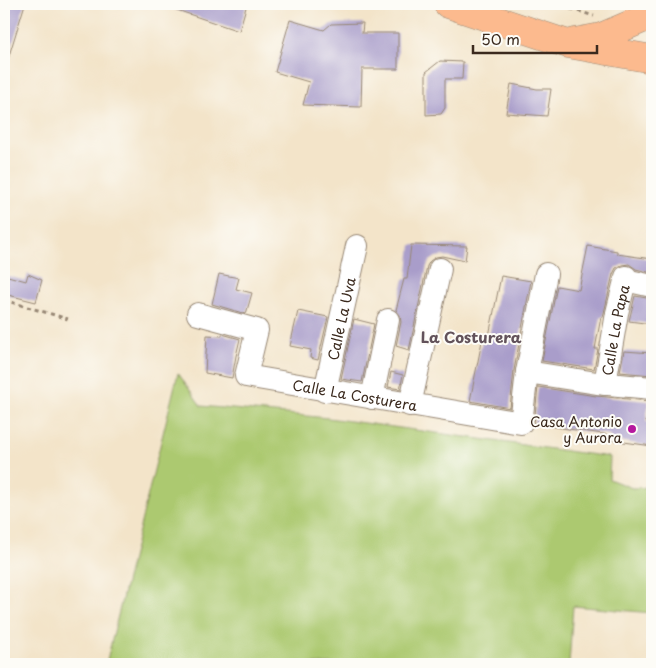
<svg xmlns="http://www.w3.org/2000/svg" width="656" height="668" font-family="'Playpen Sans',sans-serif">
<rect width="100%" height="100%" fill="#fdfcf7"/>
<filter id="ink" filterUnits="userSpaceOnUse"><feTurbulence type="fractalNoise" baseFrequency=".02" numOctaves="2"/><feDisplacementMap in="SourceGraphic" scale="10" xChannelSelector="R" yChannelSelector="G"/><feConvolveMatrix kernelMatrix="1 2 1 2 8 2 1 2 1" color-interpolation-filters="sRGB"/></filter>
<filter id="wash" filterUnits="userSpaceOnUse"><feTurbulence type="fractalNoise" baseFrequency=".0096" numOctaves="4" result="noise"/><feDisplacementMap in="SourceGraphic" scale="20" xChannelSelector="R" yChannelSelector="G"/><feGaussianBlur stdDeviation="1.12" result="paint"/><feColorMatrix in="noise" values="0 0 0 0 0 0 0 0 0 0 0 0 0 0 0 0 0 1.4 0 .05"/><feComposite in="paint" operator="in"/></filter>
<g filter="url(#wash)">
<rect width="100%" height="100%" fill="#f3e4c9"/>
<!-- green -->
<path fill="#acc970" stroke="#747a47" d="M 178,373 L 201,406 L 328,418 L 610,457 L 609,479 L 632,488 L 652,487 L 652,613 L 573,606 L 569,664 L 106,664 Z"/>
<g id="blocks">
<!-- building -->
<path fill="#a99dca" d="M 4,4 L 25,4 L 7,62 L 4,62 Z
M 166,4 L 247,4 L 239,31 L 165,6 Z
M 290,20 L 324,30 L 331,24 L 363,23 L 362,33 L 398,33 L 398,69 L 362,69 L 361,107 L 303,105 L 309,82 L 275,72 Z
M 440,61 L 463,62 L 462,79 L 445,79 L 445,108 L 441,114 L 426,115 L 426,72 Z
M 511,84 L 537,89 L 551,89 L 547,116 L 506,113 Z
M 411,245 L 467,246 L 465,261 L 442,256 L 436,257 L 430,261 L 427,266 L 409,350 L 396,346 L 401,322 L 400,315 L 396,310 L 404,279 L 407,279 Z
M 588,246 L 617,251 L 617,254 L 652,259 L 652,273 L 636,269 L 629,264 L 622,265 L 616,268 L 613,274 L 603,317 L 601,317 L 595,349 L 598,349 L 594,369 L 542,361 L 557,286 L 579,290 Z
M 28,274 L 42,280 L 36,302 L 4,294 L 4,275 L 26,281 Z
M 219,274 L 239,278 L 236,289 L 252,293 L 246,314 L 212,304 Z
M 501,276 L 531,281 L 514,370 L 510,408 L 470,401 L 483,336 L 489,336 Z
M 635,296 L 652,299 L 652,324 L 629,321 Z
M 298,311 L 328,317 L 318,360 L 310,358 L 311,350 L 290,346 Z
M 354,319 L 374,324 L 362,382 L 341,379 Z
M 222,334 L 240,339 L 236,356 L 232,378 L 205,373 L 207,335 L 222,336 Z
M 624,351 L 652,353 L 652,375 L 620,372 Z
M 391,372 L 403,375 L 400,389 L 388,387 Z
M 538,387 L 596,396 L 649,401 L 646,422 L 652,422 L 652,446 L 610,440 L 610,435 L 534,424 Z"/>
</g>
</g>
<g filter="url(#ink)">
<use href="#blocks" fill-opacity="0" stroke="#978774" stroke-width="1"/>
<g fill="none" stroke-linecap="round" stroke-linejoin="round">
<!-- minor casing -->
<g stroke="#978774" stroke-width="24">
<g id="minor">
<path d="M 634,282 L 652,286"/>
<path id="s1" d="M 198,314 L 257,330 L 246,376 L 521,423 L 527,372 L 546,274"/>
<path d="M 527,372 L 597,383 L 652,388"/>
<path id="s2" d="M 605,384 L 617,313 L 626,277"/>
<path id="s3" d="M 325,391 L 357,246"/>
<path d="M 372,398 L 388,320"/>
<path d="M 410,405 L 440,269"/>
</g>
</g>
<!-- major casing -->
<g stroke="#978774" stroke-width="29">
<path id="major" d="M 448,4 L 568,44 L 652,59
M 575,42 L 601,37 L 652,15"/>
</g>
<!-- path -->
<path stroke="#978774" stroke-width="3" stroke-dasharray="4 4" stroke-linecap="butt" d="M 555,4 L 594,16
M 4,300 L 68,319
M 651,418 L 652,406"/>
<!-- minor -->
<use href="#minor" stroke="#fff" stroke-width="22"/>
<!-- major -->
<use href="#major" stroke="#fcba8e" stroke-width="28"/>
</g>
</g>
<!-- markers -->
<circle fill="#b5179e" stroke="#fdfcf7" stroke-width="2" cx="632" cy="429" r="5"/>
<g text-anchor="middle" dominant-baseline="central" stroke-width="4" stroke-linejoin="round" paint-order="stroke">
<!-- street labels -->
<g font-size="14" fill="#3b2a1e" stroke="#fdfcf7">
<text stroke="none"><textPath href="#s3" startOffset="74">Calle La Uva</textPath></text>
<text stroke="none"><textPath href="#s2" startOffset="55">Calle La Papa</textPath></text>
<text stroke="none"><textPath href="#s1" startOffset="219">Calle La Costurera</textPath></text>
</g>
<!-- poi labels -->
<g font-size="14" fill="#3b2a1e" stroke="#fdfcf7" text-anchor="end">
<text x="622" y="421">Casa Antonio<tspan x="622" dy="16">y Aurora</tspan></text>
</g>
<!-- neighbourhood labels -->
<g font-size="15" font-weight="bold" fill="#62525a" stroke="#fdfcf7">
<text x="471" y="336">La Costurera</text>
</g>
</g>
<!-- margin -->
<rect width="656" height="668" fill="none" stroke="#fdfcf7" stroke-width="20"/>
<!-- scale -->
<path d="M473 45v8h124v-8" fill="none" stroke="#3b2a1e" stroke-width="2.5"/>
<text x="481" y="45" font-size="15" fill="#3b2a1e" stroke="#fdfcf7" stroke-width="4" paint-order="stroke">50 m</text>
</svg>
